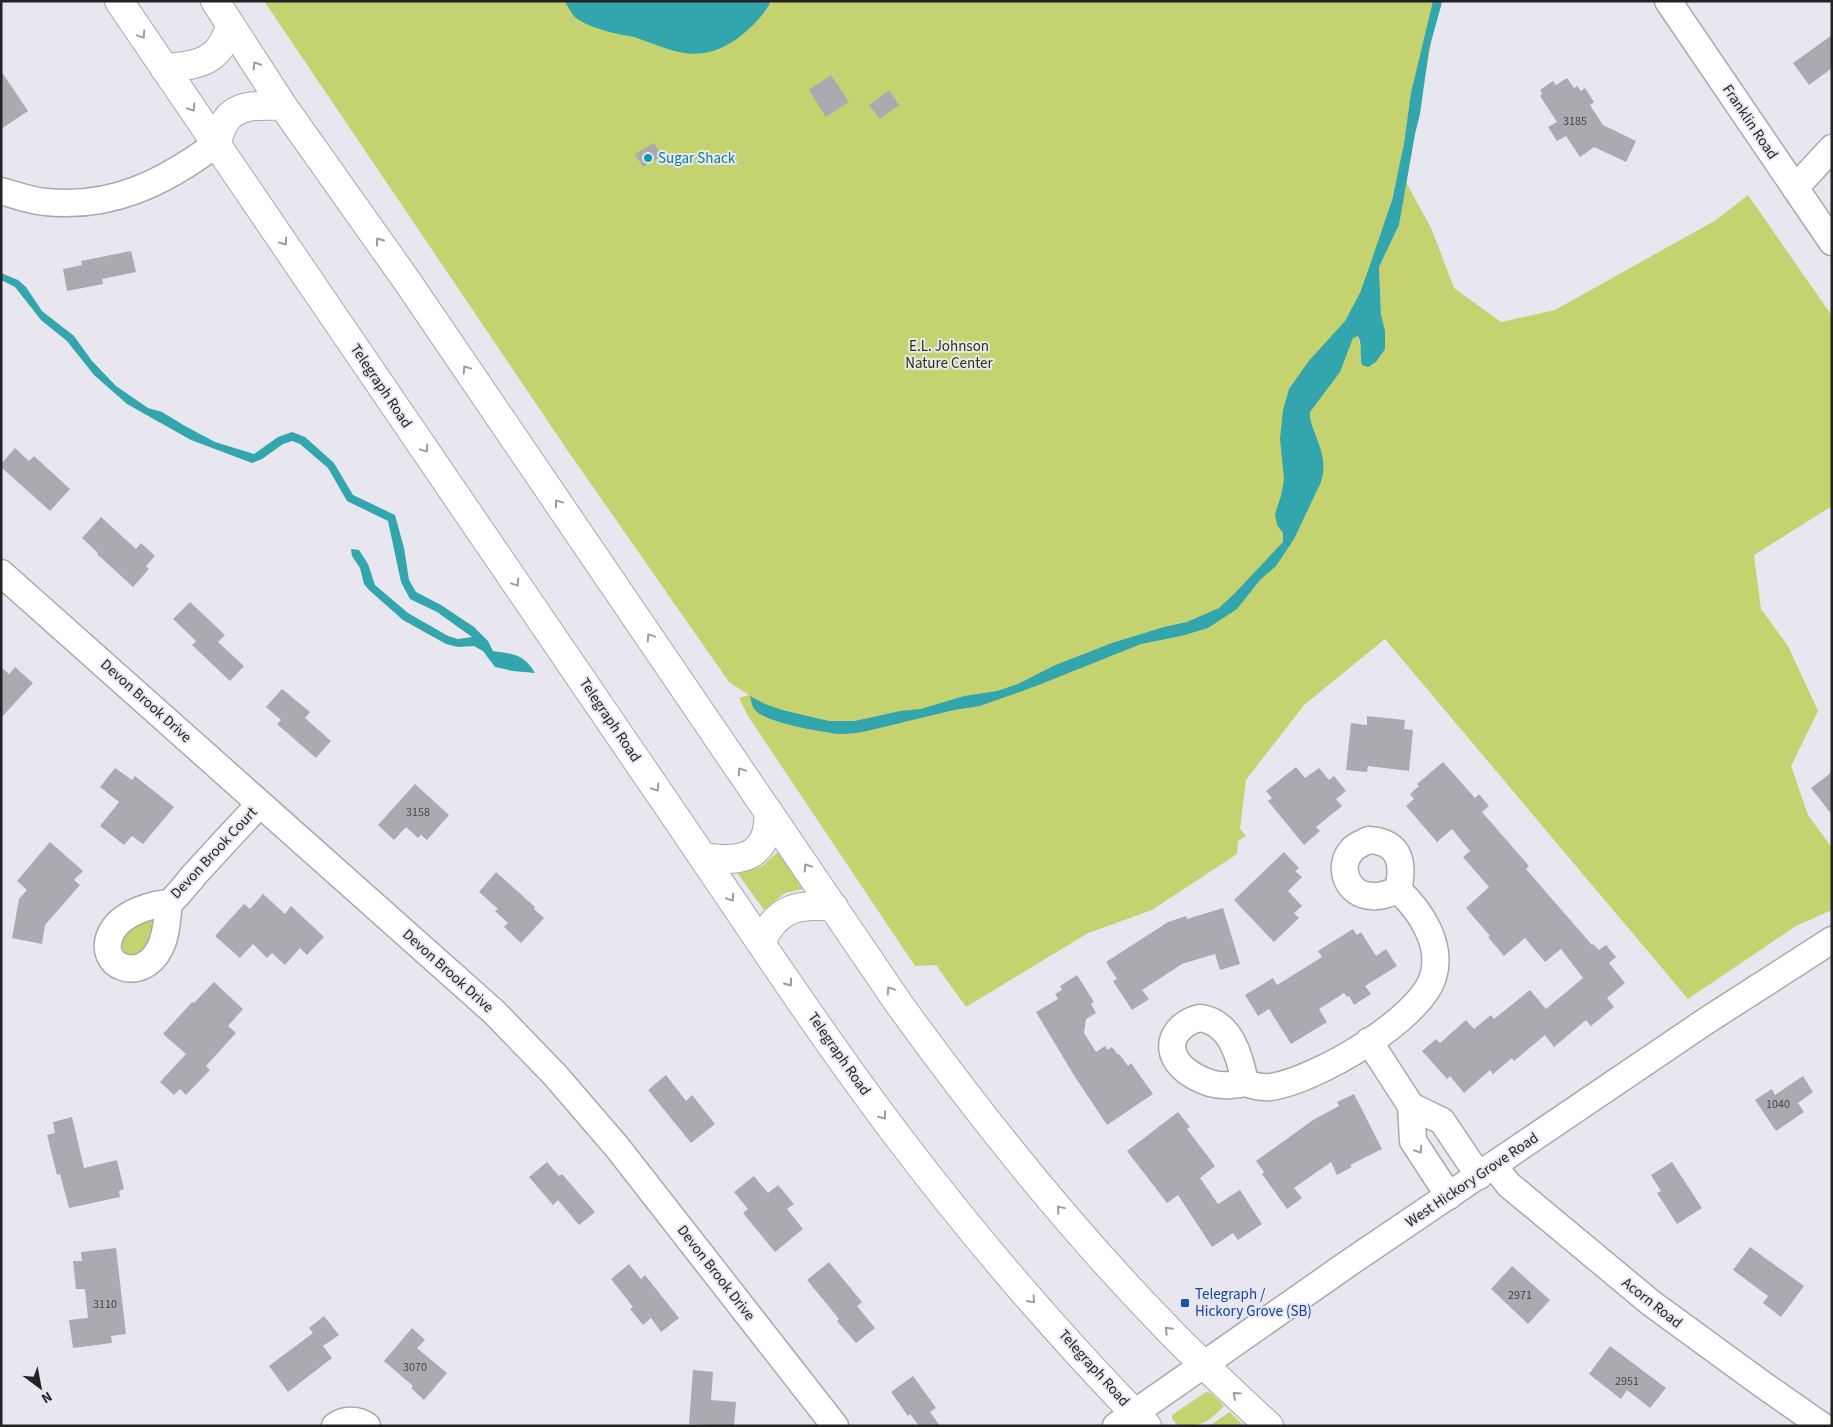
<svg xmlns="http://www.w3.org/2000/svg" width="1833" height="1427" font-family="'Source Sans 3',sans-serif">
<rect width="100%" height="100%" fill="#e8e7ef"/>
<!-- green -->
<path fill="#c5d270" d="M 264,1 L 1439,1 L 1419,109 L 1396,181 L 1358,337 L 1362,351 L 1360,360 L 1385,338 L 1381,315 L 1379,267 L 1399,225 L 1406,182 L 1432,230 L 1454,288 L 1501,322 L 1555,310 L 1716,220 L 1748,195 L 1832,316 L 1832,506 L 1754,555 L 1761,609 L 1788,646 L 1818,711 L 1791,766 L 1808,815 L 1832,848 L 1832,910 L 1796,926 L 1688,999 L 1385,639 L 1304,705 L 1246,780 L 1240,829 L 1246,836 L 1238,841 L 1237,854 L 1152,910 L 1088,933 L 966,1007 L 936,965 L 915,966 L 748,716 L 739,698 L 749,695 L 729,682 L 568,451 Z
M 778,852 L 803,889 L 785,893 L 764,910 L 738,874 L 762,866 Z
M 154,916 L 156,936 L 136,958 L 126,955 L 121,944 L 122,933 Z
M 1206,1392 L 1211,1393 L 1224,1406 C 1207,1423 1203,1426 1179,1426 L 1172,1419 L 1172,1415 Z
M 1230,1412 L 1244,1426 L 1209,1426 Z"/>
<!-- water -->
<path fill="#33a5ac" d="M 564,1 L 771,1 C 763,17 752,27 738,38 C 700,65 676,52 637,38 C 631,35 624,36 618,34 C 607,32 582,24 575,17 C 571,13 568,6 564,1 Z
M 1433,1 L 1442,1 L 1441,6 L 1429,49 L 1420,114 L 1415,134 L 1399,225 L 1379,267 L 1381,315 L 1385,331 L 1385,349 L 1376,362 L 1368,367 L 1362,365 C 1359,356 1363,346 1358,336 L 1353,338 L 1340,372 L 1310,412 C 1309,419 1312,424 1314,431 C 1321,450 1327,462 1321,482 L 1294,539 L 1276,566 L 1260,580 L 1237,609 L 1208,628 L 1181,636 L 1141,644 L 1036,686 L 980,706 L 954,710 L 867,731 C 858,733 849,734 840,734 C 822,732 766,723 755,710 C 752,707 751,700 750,696 L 765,704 L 782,710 L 829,721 L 855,721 L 900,711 L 921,709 L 964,696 L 997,691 L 1018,684 L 1053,666 L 1112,643 L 1164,627 L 1187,622 L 1219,608 L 1234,594 L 1283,542 L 1283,533 L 1277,525 L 1275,514 L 1281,496 L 1284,479 L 1280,439 L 1283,410 L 1289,389 L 1308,362 L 1345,321 L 1360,293 L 1370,265 L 1392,200 L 1404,144 L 1411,93 Z
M 1,273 L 18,280 L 26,287 L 42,311 L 74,336 L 92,361 L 116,386 L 148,408 L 162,412 L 185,426 L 215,442 L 254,454 L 278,437 L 292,432 L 305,437 L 334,463 L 353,495 L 395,515 L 404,548 L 409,580 L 416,592 L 441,605 L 474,627 L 488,641 L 493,651 C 513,654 524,654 535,673 L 513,671 L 495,667 L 483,651 L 474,646 L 458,647 L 446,644 L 403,620 L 369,590 L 364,584 L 360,568 L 352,556 L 351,549 L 359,550 L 368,564 L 375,585 L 408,613 L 448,636 L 458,639 L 472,637 L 437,612 L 410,599 L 401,582 L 388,521 L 347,501 L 328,468 L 300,444 L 292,441 L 283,444 L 262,459 L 252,463 L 191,440 L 127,404 L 94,375 L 67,341 L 41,320 L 15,287 L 1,280 Z"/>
<!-- building -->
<path fill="#abaab1" d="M 1832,35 L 1832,68 L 1809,85 L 1793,63 Z
M 1,71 L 28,111 L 1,129 Z
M 831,75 L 849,102 L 826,117 L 809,90 Z
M 1567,78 L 1574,88 L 1577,86 L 1581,91 L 1585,88 L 1594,102 L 1590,105 L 1603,125 L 1636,141 L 1626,162 L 1594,147 L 1580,157 L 1566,136 L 1557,141 L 1548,127 L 1557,122 L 1540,96 L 1542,94 L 1540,90 L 1553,81 L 1556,85 Z
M 889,90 L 899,105 L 880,119 L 869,105 Z
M 654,143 L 662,156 L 643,167 L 635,154 Z
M 131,251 L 136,272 L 102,279 L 103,284 L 67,291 L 63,269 L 82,265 L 81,261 Z
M 15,448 L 29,461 L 34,456 L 70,489 L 50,511 L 1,467 L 1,464 Z
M 101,517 L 136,549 L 141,543 L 155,556 L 146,566 L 149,569 L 133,587 L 97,554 L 98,553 L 82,538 Z
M 190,602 L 225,635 L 218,642 L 244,666 L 230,681 L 192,645 L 196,641 L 173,619 Z
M 1,667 L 9,674 L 15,667 L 33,683 L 1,718 Z
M 282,689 L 310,712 L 305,718 L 331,741 L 316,758 L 277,724 L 281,720 L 266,707 Z
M 1367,716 L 1405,720 L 1404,729 L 1413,730 L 1409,771 L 1368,766 L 1367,772 L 1346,770 L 1351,723 L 1367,725 Z
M 1443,762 L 1475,798 L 1479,794 L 1489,806 L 1482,812 L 1529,866 L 1526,869 L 1592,945 L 1593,944 L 1599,950 L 1606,945 L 1616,957 L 1609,963 L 1625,983 L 1607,998 L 1614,1007 L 1591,1026 L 1586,1020 L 1554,1047 L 1545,1035 L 1514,1061 L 1512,1058 L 1493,1074 L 1490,1070 L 1464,1093 L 1450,1076 L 1447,1079 L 1422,1051 L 1436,1039 L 1440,1043 L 1466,1020 L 1474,1029 L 1491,1015 L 1494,1019 L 1530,990 L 1546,1009 L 1583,978 L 1561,949 L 1545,962 L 1525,938 L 1504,956 L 1488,937 L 1490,936 L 1466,908 L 1489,887 L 1463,857 L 1470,851 L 1452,829 L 1437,842 L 1406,806 L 1414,799 L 1410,794 L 1419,786 L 1417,784 Z
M 1296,767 L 1305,778 L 1319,768 L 1329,780 L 1334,776 L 1346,791 L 1336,799 L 1342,806 L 1316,827 L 1320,831 L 1304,845 L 1268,801 L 1272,798 L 1266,791 Z
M 115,768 L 132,780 L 135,776 L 174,807 L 143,844 L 132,836 L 124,845 L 100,826 L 119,802 L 100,787 Z
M 1832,772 L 1832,815 L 1811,788 Z
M 415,784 L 449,815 L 427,840 L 421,835 L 418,838 L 406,827 L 394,840 L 378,825 Z
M 50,842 L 83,871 L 74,880 L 80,885 L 45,925 L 42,944 L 12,938 L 19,899 L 27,890 L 17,881 Z
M 1284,852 L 1299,868 L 1295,871 L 1302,877 L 1288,891 L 1302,906 L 1294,913 L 1299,918 L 1274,942 L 1234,900 Z
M 496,872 L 535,907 L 534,909 L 544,918 L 521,943 L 504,927 L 508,923 L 495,911 L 498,909 L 479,892 Z
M 263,894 L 285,914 L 291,906 L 324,937 L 307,955 L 300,948 L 285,965 L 272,953 L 267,958 L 253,944 L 240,958 L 215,936 L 244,904 L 250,909 Z
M 1223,908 L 1240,964 L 1220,970 L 1215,954 L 1182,964 L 1142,990 L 1149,999 L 1132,1010 L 1113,981 L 1117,979 L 1106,962 L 1168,922 L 1186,916 L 1187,919 Z
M 1353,929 L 1357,935 L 1361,932 L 1376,956 L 1386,949 L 1397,966 L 1365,986 L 1371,994 L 1354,1005 L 1349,996 L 1347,997 L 1344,993 L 1319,1009 L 1327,1022 L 1291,1044 L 1269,1009 L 1258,1016 L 1245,995 L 1273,978 L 1277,985 L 1322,957 L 1318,951 Z
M 1077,975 L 1094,1002 L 1091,1004 L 1096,1013 L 1086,1019 L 1084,1033 L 1096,1052 L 1105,1046 L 1107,1050 L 1112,1047 L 1118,1055 L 1119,1054 L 1128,1066 L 1131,1063 L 1153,1094 L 1107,1125 L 1075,1077 L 1036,1012 L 1058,999 L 1055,994 L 1062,990 L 1060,986 Z
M 214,982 L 243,1009 L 228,1026 L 236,1033 L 206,1066 L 210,1070 L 186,1095 L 180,1089 L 174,1095 L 160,1082 L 186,1054 L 163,1034 L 192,1002 L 194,1003 Z
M 666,1075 L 686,1101 L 692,1095 L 715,1124 L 691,1143 L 648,1090 Z
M 1803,1076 L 1813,1092 L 1798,1103 L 1804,1112 L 1776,1131 L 1755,1100 L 1772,1089 L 1775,1095 Z
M 1354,1094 L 1382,1149 L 1350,1165 L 1352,1167 L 1337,1175 L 1331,1162 L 1294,1188 L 1302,1198 L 1287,1209 L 1262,1174 L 1264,1172 L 1256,1161 L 1313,1120 L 1339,1106 L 1337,1102 Z
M 1178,1112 L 1190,1127 L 1187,1129 L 1215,1166 L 1200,1178 L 1218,1204 L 1240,1190 L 1262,1224 L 1238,1240 L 1233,1233 L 1212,1247 L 1178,1195 L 1167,1203 L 1127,1151 Z
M 72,1117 L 84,1168 L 117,1160 L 124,1189 L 119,1191 L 120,1197 L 69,1208 L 60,1174 L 57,1175 L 47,1135 L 55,1133 L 53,1122 Z
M 547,1162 L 559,1176 L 562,1174 L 595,1212 L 579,1225 L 558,1200 L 553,1205 L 529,1177 Z
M 1672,1162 L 1702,1208 L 1677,1224 L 1657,1193 L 1661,1191 L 1651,1175 Z
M 754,1176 L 768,1193 L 778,1185 L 794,1204 L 787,1209 L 803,1229 L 775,1252 L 743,1213 L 748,1209 L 734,1192 Z
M 1750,1247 L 1804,1286 L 1781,1317 L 1763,1303 L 1768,1296 L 1733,1270 Z
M 116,1248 L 126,1334 L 111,1336 L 112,1343 L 73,1348 L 69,1320 L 88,1318 L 85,1289 L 76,1289 L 73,1261 L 82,1261 L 81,1252 Z
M 829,1262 L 862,1302 L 857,1306 L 875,1328 L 856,1343 L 837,1321 L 839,1319 L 807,1280 Z
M 629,1264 L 641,1279 L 645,1275 L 679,1318 L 661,1332 L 651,1318 L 643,1325 L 630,1309 L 633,1307 L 611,1279 Z
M 1512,1266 L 1550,1300 L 1528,1324 L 1491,1289 Z
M 324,1316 L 339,1335 L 323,1346 L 332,1358 L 288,1392 L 269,1366 L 313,1333 L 309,1328 Z
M 412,1328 L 425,1340 L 417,1348 L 447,1373 L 424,1400 L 411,1388 L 413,1386 L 384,1361 Z
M 1610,1346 L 1666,1388 L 1650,1408 L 1627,1390 L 1621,1399 L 1589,1374 Z
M 693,1370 L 713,1372 L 711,1400 L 736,1402 L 734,1426 L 689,1424 Z
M 913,1376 L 936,1408 L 930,1412 L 940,1426 L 919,1426 L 910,1414 L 908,1416 L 891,1392 Z"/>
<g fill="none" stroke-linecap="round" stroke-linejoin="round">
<!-- minor casing -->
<g stroke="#a9a8af" stroke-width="29">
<path id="minor" d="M 1668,1 L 1832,242
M 1795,188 L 1832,148
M 1,191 C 16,195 31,201 46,202 C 112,209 165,182 216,144
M 1,573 L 494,1012 L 555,1075 L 617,1147 L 835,1426
M 1369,840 C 1401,842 1404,864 1398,890 C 1390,893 1381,897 1372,896 C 1348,896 1336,867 1352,850 C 1356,845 1363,843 1369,840 Z
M 169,903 C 167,918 167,934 160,948 C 142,985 95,967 111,933 C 119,917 139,909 155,905 C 159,904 166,904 170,902 C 179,895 187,883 195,874 C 217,850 238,827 260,804
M 1200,1018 C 1231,1022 1240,1057 1245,1083 C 1233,1085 1222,1087 1210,1083 C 1200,1080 1187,1073 1180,1065 C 1162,1044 1178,1023 1200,1018 Z
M 1369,1041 L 1411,1106 L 1413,1141 L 1449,1196
M 1245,1083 C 1254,1086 1262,1088 1271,1087 C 1314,1081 1420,1020 1433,977 C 1443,945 1421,911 1398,890
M 1411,1106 L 1442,1121 L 1479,1176
M 1494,1166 L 1509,1185 L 1651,1303 L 1762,1384 L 1822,1426
M 335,1426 C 344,1419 358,1419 367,1426
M 1116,1426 L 1346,1265 L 1706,1021 L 1832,940"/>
</g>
<!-- highway casing -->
<g stroke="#a9a8af" stroke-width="30">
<path id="highway" d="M 119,1 C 293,257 467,512 642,768 C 727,891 808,1018 899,1138 C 975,1238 1058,1335 1147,1426
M 215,1 L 283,106 L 407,281 L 899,1004 C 980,1116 1066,1224 1162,1323 C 1196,1359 1233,1392 1269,1426
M 164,68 C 199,66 221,61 230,25
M 216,144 C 219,137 221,128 225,122 C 237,102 264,106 283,106
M 704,857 C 725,860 753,863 764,839 C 768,832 768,820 769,812
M 761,942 C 777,908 798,903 834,907"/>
</g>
<!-- minor -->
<use href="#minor" stroke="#fff" stroke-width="26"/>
<!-- highway -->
<use href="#highway" stroke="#fff" stroke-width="28"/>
</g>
<!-- one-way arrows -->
<defs><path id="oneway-chevron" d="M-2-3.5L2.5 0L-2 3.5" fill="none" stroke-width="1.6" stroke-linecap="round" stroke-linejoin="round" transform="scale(1.25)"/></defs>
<g stroke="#9c9c9d">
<use href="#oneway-chevron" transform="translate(142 35) rotate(56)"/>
<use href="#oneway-chevron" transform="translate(256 65) rotate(-123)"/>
<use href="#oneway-chevron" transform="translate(192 108) rotate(56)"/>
<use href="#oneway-chevron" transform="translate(379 241) rotate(-125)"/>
<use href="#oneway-chevron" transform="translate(284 242) rotate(56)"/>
<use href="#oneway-chevron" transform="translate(466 369) rotate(-124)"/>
<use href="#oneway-chevron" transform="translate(425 449) rotate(56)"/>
<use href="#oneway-chevron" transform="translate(558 503) rotate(-124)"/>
<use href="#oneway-chevron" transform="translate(516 583) rotate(56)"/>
<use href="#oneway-chevron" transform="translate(650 637) rotate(-124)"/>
<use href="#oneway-chevron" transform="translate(741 771) rotate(-124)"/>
<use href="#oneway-chevron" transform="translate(656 788) rotate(56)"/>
<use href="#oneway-chevron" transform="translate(807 867) rotate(-124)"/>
<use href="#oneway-chevron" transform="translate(731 898) rotate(56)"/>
<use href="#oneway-chevron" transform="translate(789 983) rotate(55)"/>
<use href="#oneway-chevron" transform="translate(890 990) rotate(-124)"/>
<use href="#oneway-chevron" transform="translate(883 1116) rotate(53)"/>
<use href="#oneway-chevron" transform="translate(1419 1150) rotate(57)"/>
<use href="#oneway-chevron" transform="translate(1060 1209) rotate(-130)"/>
<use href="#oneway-chevron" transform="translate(1032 1300) rotate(49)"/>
<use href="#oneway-chevron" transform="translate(1168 1330) rotate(-135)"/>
<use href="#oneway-chevron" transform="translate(1236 1395) rotate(-138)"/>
</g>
<!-- markers -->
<circle fill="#0f9aa8" stroke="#e8e7ef" stroke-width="2" cx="648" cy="158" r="5"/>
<rect fill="#1a4fb4" stroke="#e8e7ef" stroke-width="2" x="1180" y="1298" width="10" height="10" rx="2.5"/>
<g text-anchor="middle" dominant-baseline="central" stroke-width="4" stroke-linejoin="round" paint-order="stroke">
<!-- number labels -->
<g font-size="12" fill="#454549">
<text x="1575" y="121">3185</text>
<text x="418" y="812">3158</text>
<text x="1778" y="1104">1040</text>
<text x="1520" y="1295">2971</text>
<text x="105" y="1304">3110</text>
<text x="415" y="1367">3070</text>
<text x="1627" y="1381">2951</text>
</g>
<!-- street labels -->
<g font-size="15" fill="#232326" stroke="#e8e7ef">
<text transform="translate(1750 122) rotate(56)">Franklin Road</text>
<text transform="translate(381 386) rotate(56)">Telegraph Road</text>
<text transform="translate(146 701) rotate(42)">Devon Brook Drive</text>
<text transform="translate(610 720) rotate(56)">Telegraph Road</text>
<text transform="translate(214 853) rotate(-47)">Devon Brook Court</text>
<text transform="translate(448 971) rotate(42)">Devon Brook Drive</text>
<text transform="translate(839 1054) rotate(55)">Telegraph Road</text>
<text transform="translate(1472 1180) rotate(-34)">West Hickory Grove Road</text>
<text transform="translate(716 1273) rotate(52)">Devon Brook Drive</text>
<text transform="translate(1652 1303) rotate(38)">Acorn Road</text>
<text transform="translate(1094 1368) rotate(48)">Telegraph Road</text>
</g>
<!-- culture labels -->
<g font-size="15" fill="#0d838f" stroke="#e8e7ef" text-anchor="start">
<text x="658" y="158">Sugar Shack</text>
</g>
<!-- park labels -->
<g font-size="15" fill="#2e3207" stroke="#e8e7ef">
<text x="949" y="346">E.L. Johnson<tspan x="949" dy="17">Nature Center</tspan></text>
</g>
<!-- transit labels -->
<g font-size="15" fill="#164399" stroke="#e8e7ef" text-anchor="start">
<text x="1195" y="1294">Telegraph /<tspan x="1195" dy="17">Hickory Grove (SB)</tspan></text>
</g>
</g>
<!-- border -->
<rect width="1833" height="1427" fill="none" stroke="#232326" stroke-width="5"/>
<!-- north arrow -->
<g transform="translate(40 1387) rotate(148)" stroke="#e8e7ef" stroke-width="4" paint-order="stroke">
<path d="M0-4L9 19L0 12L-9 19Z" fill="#232326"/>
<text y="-8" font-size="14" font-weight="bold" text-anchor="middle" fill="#232326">N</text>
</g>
</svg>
